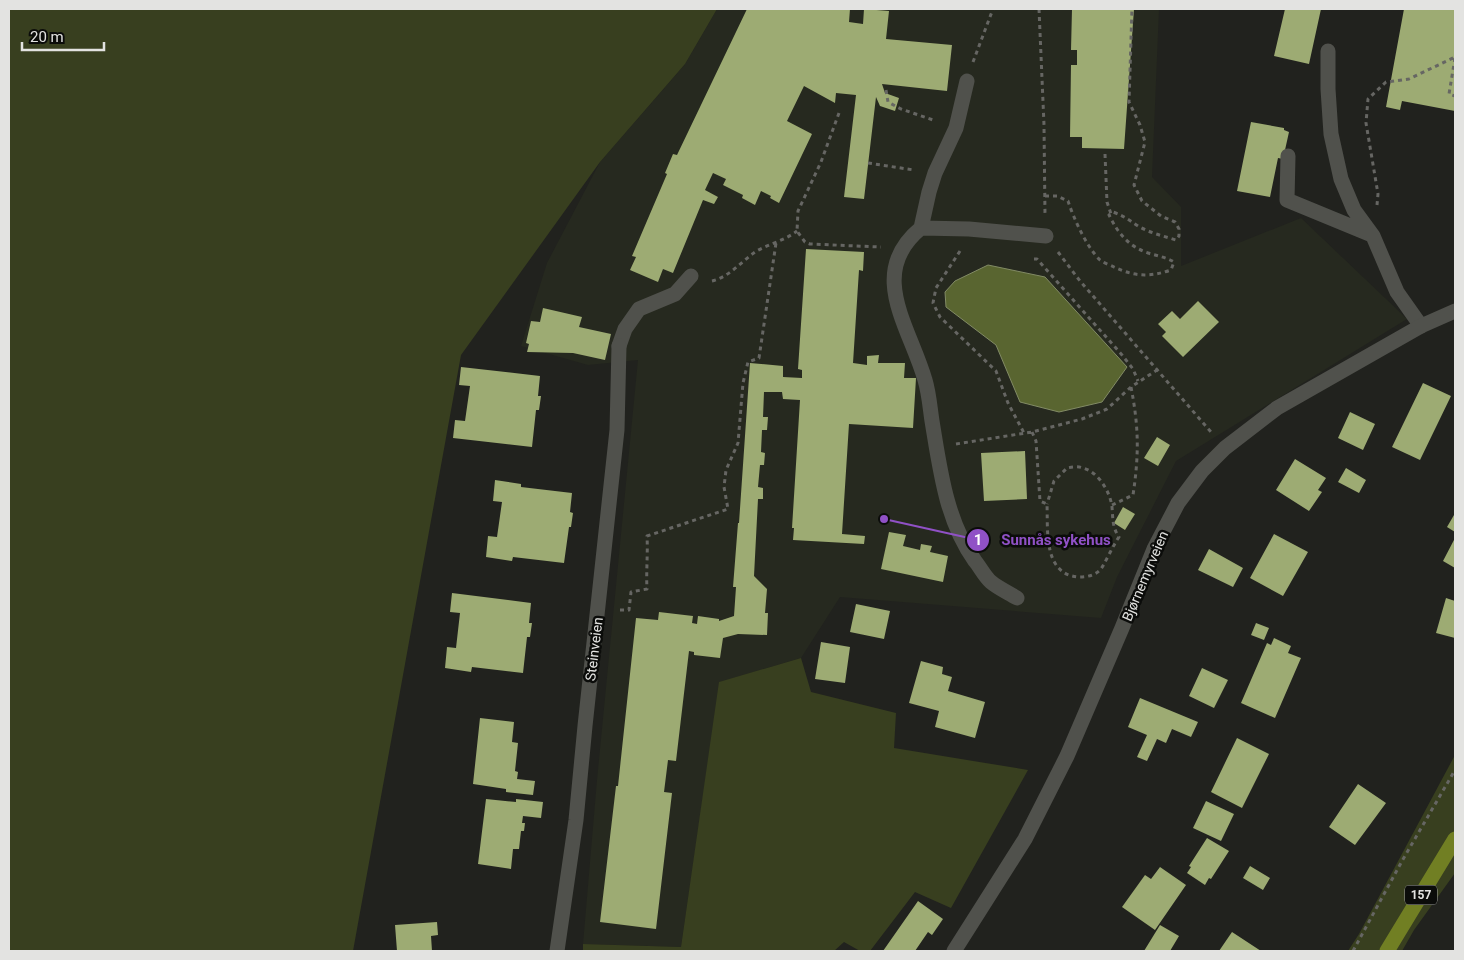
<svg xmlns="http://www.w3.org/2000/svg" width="1464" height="960" font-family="Roboto,sans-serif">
<rect width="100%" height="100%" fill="#21221e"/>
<!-- built -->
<path fill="#26291f" d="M 717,9 L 1159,9 L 1152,177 L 1181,207 L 1181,266 L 1301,218 L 1407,319 L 1176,461 L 1117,577 L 1101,618 L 840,597 L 801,658 L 720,682 L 681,947 L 583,944 L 597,780 L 638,360 L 588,365 L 521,346 L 547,263 L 600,162 L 685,64 Z"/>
<!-- green -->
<path fill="#383f1f" d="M 9,9 L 717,9 L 685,64 L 600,162 L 461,355 L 353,951 L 9,951 Z
M 801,658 L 811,692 L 896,713 L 894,748 L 1028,770 L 951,908 L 915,892 L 870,951 L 860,951 L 844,942 L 834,951 L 583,951 L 583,944 L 681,947 L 719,682 Z
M 1455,755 L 1455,873 L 1414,930 L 1402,951 L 1348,951 L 1359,934 Z"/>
<!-- water -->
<path fill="#596530" stroke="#828b65" d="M 988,265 L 1045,277 L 1127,367 L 1102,402 L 1059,412 L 1020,402 L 996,345 L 946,307 L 945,292 L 955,281 Z"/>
<!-- building -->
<path fill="#9dab73" d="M 747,9 L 850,9 L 849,22 L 863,24 L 864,9 L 889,11 L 886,39 L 952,45 L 947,91 L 882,84 L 885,93 L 899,98 L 895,111 L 880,106 L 876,97 L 864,199 L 844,197 L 856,95 L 836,93 L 835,103 L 804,86 L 787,121 L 812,134 L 779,203 L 770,198 L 771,196 L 761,191 L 755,205 L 742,198 L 743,195 L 723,185 L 726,179 L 713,173 L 705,190 L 718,197 L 714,204 L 703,200 L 673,273 L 663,269 L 658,282 L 630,270 L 636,257 L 632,256 L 667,174 L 665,173 L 673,154 L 677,155 Z
M 1072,9 L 1134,9 L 1124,149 L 1082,148 L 1082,137 L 1070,137 L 1071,65 L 1077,65 L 1077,50 L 1071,50 Z
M 1285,9 L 1321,9 L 1309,64 L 1274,56 Z
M 1404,9 L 1455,9 L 1455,111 L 1402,101 L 1400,110 L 1386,107 Z
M 1251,122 L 1284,128 L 1284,130 L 1289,132 L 1283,159 L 1278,158 L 1270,197 L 1237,191 Z
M 806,249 L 864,252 L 863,271 L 859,270 L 853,363 L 867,365 L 867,356 L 879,355 L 878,363 L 905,363 L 904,378 L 916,378 L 913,428 L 849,424 L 842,534 L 865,536 L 864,544 L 793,540 L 794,528 L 792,528 L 800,400 L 783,399 L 782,392 L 764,392 L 763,417 L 768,417 L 767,430 L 762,430 L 761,452 L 765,453 L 764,465 L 760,465 L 758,487 L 763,488 L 763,499 L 758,499 L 754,576 L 767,589 L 765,613 L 768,613 L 767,635 L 738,634 L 723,638 L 720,658 L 694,655 L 694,652 L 689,651 L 676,761 L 668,760 L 664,792 L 672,793 L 656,929 L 600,922 L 616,786 L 618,786 L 636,618 L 658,620 L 659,612 L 693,616 L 692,623 L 697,624 L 698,616 L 719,619 L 719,621 L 734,616 L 736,587 L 733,587 L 738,523 L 739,523 L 750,363 L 783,366 L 783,377 L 802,378 L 802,370 L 798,369 Z
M 1198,301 L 1219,322 L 1183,357 L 1162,336 L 1166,332 L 1158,324 L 1172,311 L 1180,319 Z
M 543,308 L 582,317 L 579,327 L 611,334 L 605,360 L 573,353 L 527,352 L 529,344 L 526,343 L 531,321 L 540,322 Z
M 461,367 L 540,376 L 538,396 L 541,396 L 539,410 L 536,410 L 532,447 L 453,438 L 455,420 L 465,421 L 470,386 L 459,385 Z
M 1423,383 L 1451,396 L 1420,460 L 1392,447 Z
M 1350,412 L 1375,424 L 1363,450 L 1338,438 Z
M 1157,437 L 1170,445 L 1158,466 L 1144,458 Z
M 1025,451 L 1027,499 L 984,501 L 981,453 Z
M 1295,459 L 1326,478 L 1318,490 L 1322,492 L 1309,511 L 1276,490 Z
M 1346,468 L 1366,480 L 1359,493 L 1338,482 Z
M 495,480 L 521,484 L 521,487 L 572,493 L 570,512 L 573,513 L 571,527 L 569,527 L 564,563 L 513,557 L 512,561 L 486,557 L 488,536 L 497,537 L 502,502 L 493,501 Z
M 1123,507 L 1135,514 L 1125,530 L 1114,523 Z
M 1454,515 L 1455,516 L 1455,532 L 1447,527 Z
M 889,532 L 906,535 L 903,546 L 920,550 L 921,544 L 932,546 L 930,552 L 948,556 L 943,582 L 881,569 Z
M 1274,534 L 1308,552 L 1283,596 L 1250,578 Z
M 1455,538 L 1455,568 L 1443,561 Z
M 1209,549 L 1243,568 L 1233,587 L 1198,570 Z
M 452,593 L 531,603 L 529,623 L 532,623 L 530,637 L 527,637 L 523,673 L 472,667 L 471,672 L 445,668 L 447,647 L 456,648 L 460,613 L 450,612 Z
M 1446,598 L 1455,601 L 1455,638 L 1436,633 Z
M 856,604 L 890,611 L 884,639 L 850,632 Z
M 1256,623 L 1269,628 L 1264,640 L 1251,635 Z
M 1274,638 L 1291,646 L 1288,653 L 1301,658 L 1275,718 L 1241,703 L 1267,643 L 1271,645 Z
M 821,642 L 850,647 L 845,683 L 815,679 Z
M 921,661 L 943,667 L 942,674 L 952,677 L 948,691 L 985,702 L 975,738 L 935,727 L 939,711 L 909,703 Z
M 1202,668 L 1228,680 L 1214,708 L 1189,696 Z
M 1140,698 L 1198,722 L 1191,737 L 1172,729 L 1166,743 L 1157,739 L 1147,761 L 1137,757 L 1147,735 L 1128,727 Z
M 480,718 L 514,722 L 512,742 L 518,743 L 515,771 L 518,772 L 517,779 L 535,781 L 533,795 L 506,792 L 506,789 L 473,784 Z
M 1237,738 L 1269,754 L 1242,808 L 1211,792 Z
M 1358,784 L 1386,803 L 1355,845 L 1329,827 Z
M 486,799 L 516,802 L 516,799 L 543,802 L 541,818 L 523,816 L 522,823 L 525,823 L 524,831 L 521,831 L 519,849 L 513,849 L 511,869 L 478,864 Z
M 1206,801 L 1234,814 L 1221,841 L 1193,828 Z
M 1207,838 L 1229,851 L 1211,879 L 1209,878 L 1205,885 L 1187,873 L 1191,867 L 1189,866 Z
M 1250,866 L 1270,878 L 1263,890 L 1243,878 Z
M 1160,867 L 1186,885 L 1155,930 L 1122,907 L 1145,875 L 1151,879 Z
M 918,901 L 943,919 L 932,935 L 928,932 L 915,951 L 883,951 Z
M 437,922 L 438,935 L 431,936 L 432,951 L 397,951 L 395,925 Z
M 1160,925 L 1179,936 L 1170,951 L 1144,951 Z
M 1232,932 L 1261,951 L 1219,951 Z"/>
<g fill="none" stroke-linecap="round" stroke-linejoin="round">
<!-- path -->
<path stroke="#666663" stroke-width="3" stroke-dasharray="4 4" stroke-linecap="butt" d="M 1039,9 L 1044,125 L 1045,215
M 1455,58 L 1449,94 L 1455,96
M 973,62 L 993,9
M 886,90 L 888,102 L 901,109 L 936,121
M 839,113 L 821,162 L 798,211 L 797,231 L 805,242 L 810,244 L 881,247
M 1105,154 L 1107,202 L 1111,214
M 868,163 L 914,170
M 1045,196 L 1057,196 L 1068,201 C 1074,219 1086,246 1100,260 C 1104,263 1110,265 1114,267 C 1135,277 1150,277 1171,270 L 1174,262 C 1166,257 1157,256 1148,253 C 1128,246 1118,233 1109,215 L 1113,212 C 1124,216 1129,220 1138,226 C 1150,233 1163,236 1176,240 L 1179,236 L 1179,229 L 1175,222 L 1161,216 L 1142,201 L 1134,185 L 1145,142 L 1140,125 L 1129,102 L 1132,9
M 1377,205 L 1378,194 L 1366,123 L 1368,99 L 1386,82 L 1409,79 L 1455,57
M 960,251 L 936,288 L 933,303 L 940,317 L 996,371 L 1008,403 L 1024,433
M 1058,252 L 1080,281 L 1211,432
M 1034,259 L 1037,259 L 1122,355 L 1133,369 L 1138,381
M 712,281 C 729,277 741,262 755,252 C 768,244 784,241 797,231
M 1032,432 L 1036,441 L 1040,501 L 1047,504 C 1048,530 1043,574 1078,577 C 1086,577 1094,576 1100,570 C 1104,566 1113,545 1119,537 C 1112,527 1113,518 1112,507 C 1110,491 1098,472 1083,468 C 1078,466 1072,467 1067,468 L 1054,481 L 1047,504
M 956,444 L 1032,432 L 1082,419 L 1107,409 L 1131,387 L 1157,370
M 1112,505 L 1133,495 C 1139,455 1139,428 1131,387
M 620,610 L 629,610 L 631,592 L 647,589 C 646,571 648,554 647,536 L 728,509 L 724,487 L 726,470 L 738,443 L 743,383 L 748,362 L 759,358 L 776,243
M 1353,951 L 1402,861 L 1455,770"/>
<!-- service -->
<path stroke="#50514c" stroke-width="15" d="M 1328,51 L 1328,89 L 1331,134 L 1341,179 L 1354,210 L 1373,236 L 1397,292 L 1421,326
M 1288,156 L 1287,200 L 1372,235
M 921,228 L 929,192 L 935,173 L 956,128 L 967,81
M 619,346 L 625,329 L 639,309 L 675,294 L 691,276
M 1017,598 C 1009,593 998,588 991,582 C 985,577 980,567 975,561 C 946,521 940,469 932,421 C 930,408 929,393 925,380 C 910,327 866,273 921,228 L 969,229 L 1046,236"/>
<!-- minor -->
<path stroke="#50514c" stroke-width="15" d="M 557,951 L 576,820 L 585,726 L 617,430 L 619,346
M 954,951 L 1025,839 L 1067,756 L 1122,628 L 1154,549 L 1178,503 L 1202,471 L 1225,448 L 1277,408 L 1421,326 L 1455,311"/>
<!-- primary -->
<path stroke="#717f23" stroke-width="15" d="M 1387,951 L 1455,839"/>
</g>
<g text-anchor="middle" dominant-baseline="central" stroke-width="5" stroke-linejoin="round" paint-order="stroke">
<!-- shield labels -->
<rect fill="#0b0c0a" stroke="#a2a2a0" stroke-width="1" x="1405" y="885.5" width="32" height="19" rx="4"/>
<g font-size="12" font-weight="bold" fill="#e3e3e1">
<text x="1421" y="895">157</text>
</g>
<!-- street labels -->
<g font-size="14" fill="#e3e3e1" stroke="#0b0c0a">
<text transform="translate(1145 576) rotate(-67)">Bjørnemyrveien</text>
<text transform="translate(594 649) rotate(-83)">Steinveien</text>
</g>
</g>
<!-- callouts -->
<path fill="none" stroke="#9051c6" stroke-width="2" d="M884 519L978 540"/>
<g fill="#9051c6" stroke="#0b0c0a" stroke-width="2">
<circle cx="884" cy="519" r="5"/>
<circle cx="978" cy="540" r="12"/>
</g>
<g font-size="15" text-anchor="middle" font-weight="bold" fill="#fff">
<text x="978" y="545">1</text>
</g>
<g font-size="15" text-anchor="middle" font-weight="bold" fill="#9051c6" stroke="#0b0c0a" stroke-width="5" stroke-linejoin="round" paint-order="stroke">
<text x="1056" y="545">Sunnås sykehus</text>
</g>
<!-- border -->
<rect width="1464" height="960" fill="none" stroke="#e3e3e1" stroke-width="20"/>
<!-- scale -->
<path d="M22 42v8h82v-8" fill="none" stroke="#e3e3e1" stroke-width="2.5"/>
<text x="30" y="42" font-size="15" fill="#e3e3e1" stroke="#0b0c0a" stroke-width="4" paint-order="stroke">20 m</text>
</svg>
